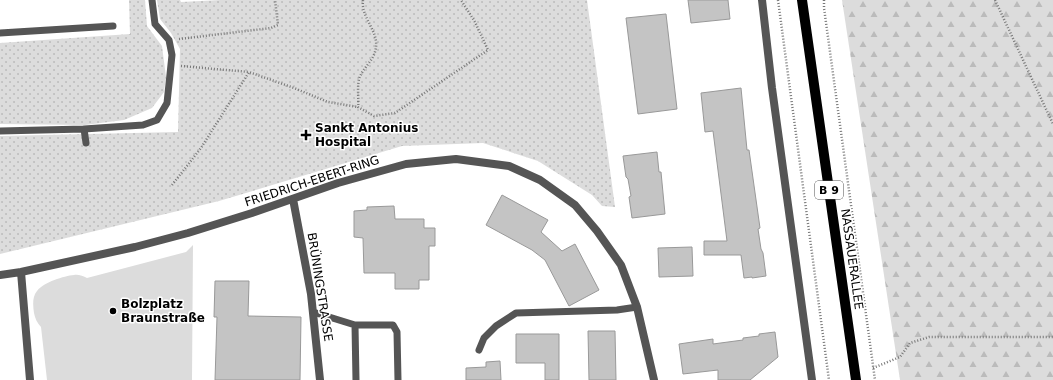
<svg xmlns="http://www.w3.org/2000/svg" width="1053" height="380" font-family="'DejaVu Sans',sans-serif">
<defs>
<pattern id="green-dots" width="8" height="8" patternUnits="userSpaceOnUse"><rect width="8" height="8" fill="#dcdcdc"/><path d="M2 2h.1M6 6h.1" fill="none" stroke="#bbb" stroke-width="1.8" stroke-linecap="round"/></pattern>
<pattern id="forest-firs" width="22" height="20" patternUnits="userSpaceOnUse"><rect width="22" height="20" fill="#dcdcdc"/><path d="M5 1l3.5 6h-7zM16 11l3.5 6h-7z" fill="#bbb"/></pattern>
</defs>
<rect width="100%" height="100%" fill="#fff"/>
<!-- green -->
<path fill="url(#green-dots)" d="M 129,0 L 145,0 L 147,26 L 162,46 L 166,77 L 164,92 L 152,108 L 124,120 L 85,125 L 0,124 L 0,43 L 130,34 Z
M 157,0 L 180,0 L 181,2 L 221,0 L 587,0 L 615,207 L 602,206 L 592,195 L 538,161 L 483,143 L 402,146 L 219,201 L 0,254 L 0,136 L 178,132 L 180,49 L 171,33 L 160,19 Z"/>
<!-- forest -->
<path fill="url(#forest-firs)" d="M 842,0 L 1053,0 L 1053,380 L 900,380 Z"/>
<!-- pitch -->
<path fill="#dcdcdc" d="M 193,245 L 192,380 L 47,380 L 41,327 C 37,323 35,318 34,313 C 33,306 32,297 37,291 C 44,282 64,276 74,275 C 78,274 83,276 87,278 L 186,252 Z"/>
<!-- building -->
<path fill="#c4c4c4" stroke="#999" d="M 688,0 L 728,0 L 730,19 L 691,23 Z
M 666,14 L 677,109 L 638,114 L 626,18 Z
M 741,88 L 747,150 L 749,150 L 760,228 L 758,229 L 761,249 L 763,253 L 766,276 L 752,278 L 752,277 L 744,278 L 741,255 L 704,255 L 704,241 L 727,241 L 713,131 L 705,132 L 701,93 Z
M 657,152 L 659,172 L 661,172 L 665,214 L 632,218 L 629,197 L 631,196 L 628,179 L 626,177 L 623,156 Z
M 502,195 L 548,220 L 541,232 L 562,251 L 575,244 L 599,290 L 569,306 L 545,260 L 532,250 L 486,225 Z
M 394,206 L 395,219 L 424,219 L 424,228 L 435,228 L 435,246 L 429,246 L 429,280 L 419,280 L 419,289 L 395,289 L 395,273 L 364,273 L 363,238 L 354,237 L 354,211 L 367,210 L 367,207 Z
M 692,247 L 693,276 L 659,277 L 658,248 Z
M 215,281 L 249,281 L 248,316 L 301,317 L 300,380 L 215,380 L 217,317 L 214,317 Z
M 588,331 L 615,331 L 616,380 L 589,380 Z
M 775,332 L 778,357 L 750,380 L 718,380 L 718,370 L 683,374 L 679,344 L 713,339 L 713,344 L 743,340 L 743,338 L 759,336 L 759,334 Z
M 516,334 L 559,334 L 559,380 L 545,380 L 545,363 L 516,363 Z
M 500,361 L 501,380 L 466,380 L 466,368 L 486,367 L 486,362 Z"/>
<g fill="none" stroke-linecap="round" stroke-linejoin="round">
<!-- path -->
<path stroke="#777" stroke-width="2.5" stroke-dasharray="1 2" stroke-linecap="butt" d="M 363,0 C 361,15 374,27 376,41 C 378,59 363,66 359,79 C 357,88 359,99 358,107 L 374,116 L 395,113 L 488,50 L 475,22 L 461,0
M 778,0 L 829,380
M 824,0 L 824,8 L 875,380
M 995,0 L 1053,124
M 179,39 L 271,28 L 278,25 L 275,0
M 181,66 L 249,72
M 172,185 L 201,148 L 249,72 L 294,88 L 328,102 L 358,107
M 873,368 L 900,357 L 910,343 L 929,337 L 1053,337"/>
<!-- service -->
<path stroke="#555" stroke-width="7" d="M 0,33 L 113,26
M 84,129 L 143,125 L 157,120 L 167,103 L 172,55 L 169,40 L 155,24 L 152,0
M 0,131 L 84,129 L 86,143
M 313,312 L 355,325 L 393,325 L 397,332 L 398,380
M 355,325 L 356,380
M 479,350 L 484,338 L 496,326 L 516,313 L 617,310 L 637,307"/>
<!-- minor -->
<path stroke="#555" stroke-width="8" d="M 762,0 L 772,88 L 812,380
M 293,199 L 311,294 L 320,380
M 21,272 L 30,380
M 0,275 L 21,272 L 135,247 L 188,233 L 252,213 L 338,183 L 406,164 L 456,159 L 509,166 L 540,180 L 575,205 L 597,231 L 621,265 L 637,307 L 654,380"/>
<!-- primary -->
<path stroke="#000" stroke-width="10" d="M 802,0 L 856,380"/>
</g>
<!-- markers -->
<g fill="#000" stroke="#fff" stroke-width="1.5">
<path d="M304 129h4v4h4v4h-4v4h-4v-4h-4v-4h4z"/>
<circle cx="113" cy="311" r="4"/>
</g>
<g text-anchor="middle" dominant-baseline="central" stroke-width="3" stroke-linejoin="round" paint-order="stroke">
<!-- shield labels -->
<rect fill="#fff" stroke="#4c4c4c" stroke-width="1" x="815" y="181" width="28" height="18" rx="3"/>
<g font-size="11" font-weight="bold" fill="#000">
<text x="829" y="190">B 9</text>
</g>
<!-- poi labels -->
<g font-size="12" font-weight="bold" fill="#000" stroke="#fff" text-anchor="start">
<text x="315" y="128">Sankt Antonius<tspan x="315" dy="14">Hospital</tspan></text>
<text x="121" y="304">Bolzplatz<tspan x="121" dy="14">Braunstraße</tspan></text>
</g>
<!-- street labels -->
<g font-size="12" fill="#000" stroke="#fff">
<text transform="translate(312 181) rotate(-18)">FRIEDRICH-EBERT-RING</text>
<text transform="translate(852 259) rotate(82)">NASSAUERALLEE</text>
<text transform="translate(320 287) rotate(81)">BRÜNINGSTRASSE</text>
</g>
</g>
</svg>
